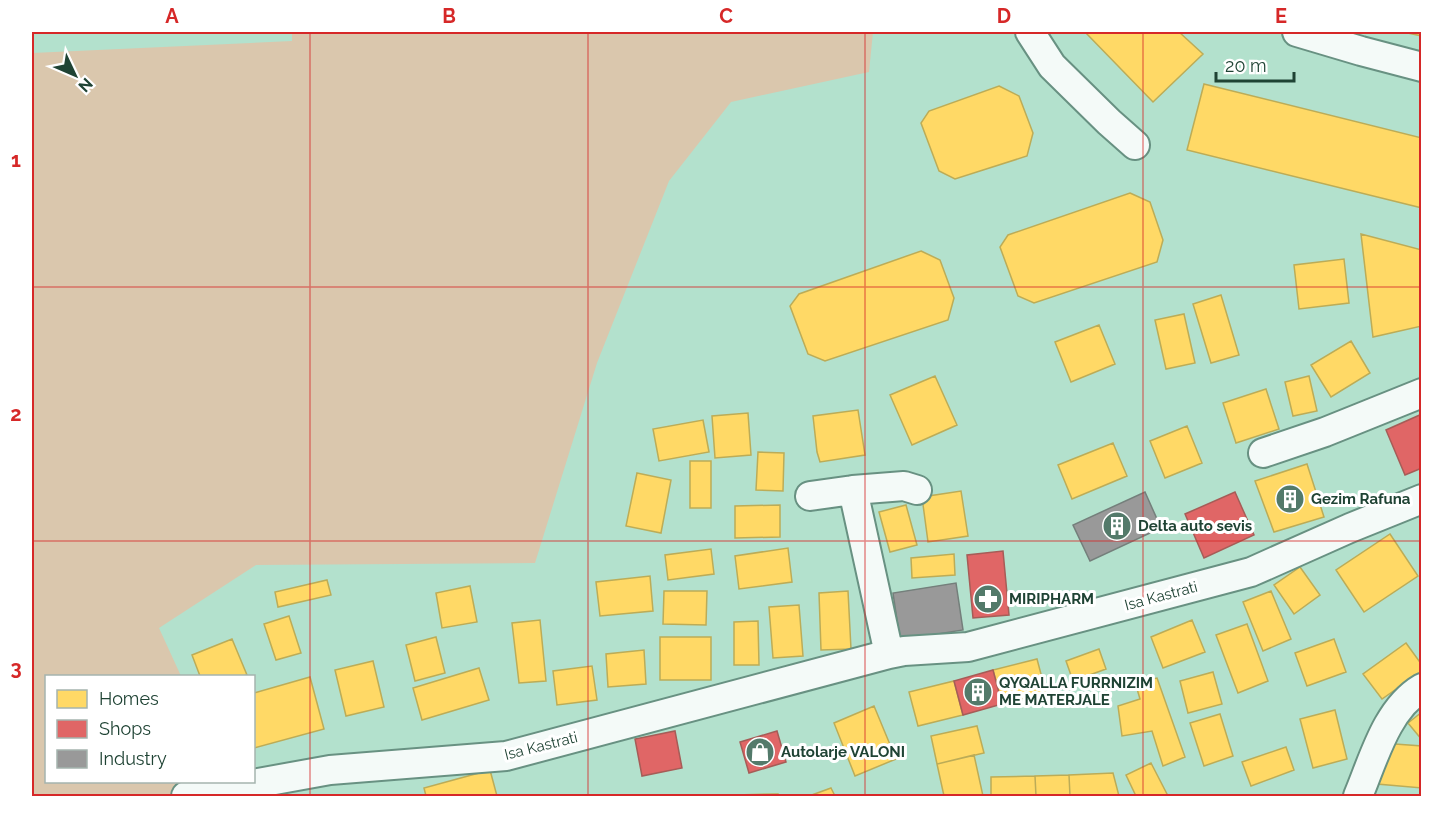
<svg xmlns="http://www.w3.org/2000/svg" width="1453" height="828" font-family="Raleway,sans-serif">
<rect width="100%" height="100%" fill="#b3e1cd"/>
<!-- green -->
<path fill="#dac7ad" d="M 292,32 L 873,32 L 869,72 L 731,102 L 669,181 L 597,363 L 535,563 L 256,565 L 159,628 L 181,676 L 46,676 L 46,782 L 224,782 L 228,796 L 32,796 L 32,53 L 292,41 Z"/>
<!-- homes -->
<path fill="#ffd966" stroke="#bcac57" stroke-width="1.5" d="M 1085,32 L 1179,32 L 1203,54 L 1153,102 Z
M 1403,32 L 1422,32 L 1422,36 Z
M 1204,84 L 1422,138 L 1422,208 L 1187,150 Z
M 999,86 L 1019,96 L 1033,133 L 1027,156 L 955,179 L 939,171 L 921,123 L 929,111 Z
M 1130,193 L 1150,202 L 1163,240 L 1157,262 L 1034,303 L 1018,296 L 1000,247 L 1008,235 Z
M 1361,234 L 1422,250 L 1422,326 L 1373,337 Z
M 921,251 L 940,260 L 954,298 L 948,320 L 825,361 L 808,354 L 790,306 L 799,294 Z
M 1344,259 L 1349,303 L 1299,309 L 1294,265 Z
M 1221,295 L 1239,355 L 1211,363 L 1193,304 Z
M 1184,314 L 1195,363 L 1166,369 L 1155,320 Z
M 1099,325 L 1115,364 L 1071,382 L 1055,342 Z
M 1351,341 L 1370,373 L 1331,397 L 1311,365 Z
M 935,376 L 957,425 L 912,445 L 890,395 Z
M 1309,376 L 1317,411 L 1293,416 L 1285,382 Z
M 1266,389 L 1279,429 L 1236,443 L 1223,403 Z
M 858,410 L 865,455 L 820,462 L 817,452 L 813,416 Z
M 748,413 L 751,455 L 715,458 L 712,416 Z
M 703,420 L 709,452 L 659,461 L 653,429 Z
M 1187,426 L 1202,463 L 1165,478 L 1150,441 Z
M 1113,443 L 1127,476 L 1072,499 L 1058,465 Z
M 758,452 L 784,453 L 783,491 L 756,490 Z
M 690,461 L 711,461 L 711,508 L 690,508 Z
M 1307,464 L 1324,517 L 1274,532 L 1255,481 Z
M 637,473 L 671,480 L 661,533 L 626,526 Z
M 961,491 L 968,536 L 928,542 L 922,497 Z
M 780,505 L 780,537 L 735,538 L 735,506 Z
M 906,505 L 917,545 L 890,552 L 879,512 Z
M 1390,534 L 1418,576 L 1364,612 L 1336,570 Z
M 788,548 L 792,582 L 739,589 L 735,556 Z
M 711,549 L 714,574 L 668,580 L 665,555 Z
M 954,554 L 955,575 L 912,578 L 911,558 Z
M 1300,567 L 1320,595 L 1294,614 L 1274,585 Z
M 650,576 L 653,611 L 600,616 L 596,582 Z
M 327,580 L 331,595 L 278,607 L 275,592 Z
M 470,586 L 477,622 L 442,628 L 436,593 Z
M 664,591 L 707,591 L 706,625 L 663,624 Z
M 848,591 L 851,649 L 821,650 L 819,593 Z
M 1271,591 L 1291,639 L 1263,651 L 1243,602 Z
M 799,605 L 803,656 L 773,658 L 769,607 Z
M 289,616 L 301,653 L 276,660 L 264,624 Z
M 540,620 L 546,681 L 519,683 L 512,623 Z
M 1192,620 L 1205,652 L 1163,668 L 1151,637 Z
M 758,621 L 759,665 L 734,665 L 734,622 Z
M 1247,624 L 1268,681 L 1238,693 L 1216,635 Z
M 436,637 L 445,673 L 415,681 L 406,645 Z
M 660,637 L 711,637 L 711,680 L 660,680 Z
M 232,639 L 247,675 L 243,676 L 200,676 L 192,655 Z
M 1334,639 L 1346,672 L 1307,686 L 1295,653 Z
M 1406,643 L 1422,665 L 1422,671 L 1382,699 L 1363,674 Z
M 1099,649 L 1106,669 L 1073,681 L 1066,661 Z
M 644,650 L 646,684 L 608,687 L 606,654 Z
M 1037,659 L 1046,693 L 1002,704 L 993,670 Z
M 373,661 L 384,707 L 346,716 L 335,670 Z
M 592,666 L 597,700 L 557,705 L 553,671 Z
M 479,668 L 489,700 L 422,720 L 413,688 Z
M 1213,672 L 1222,704 L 1188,713 L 1180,681 Z
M 310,677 L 324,729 L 254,748 L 254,693 Z
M 1157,678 L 1185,757 L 1163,766 L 1152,731 L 1122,736 L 1118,706 L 1140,699 L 1135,682 Z
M 954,681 L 963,715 L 918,726 L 909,692 Z
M 874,706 L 896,759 L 855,776 L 834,723 Z
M 1335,710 L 1347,759 L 1313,768 L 1300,719 Z
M 1422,712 L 1422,740 L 1408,723 Z
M 1220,714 L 1233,756 L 1204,766 L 1190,723 Z
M 977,726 L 984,753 L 937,764 L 931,736 Z
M 1381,743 L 1422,746 L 1422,788 L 1377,784 Z
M 1286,747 L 1294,770 L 1251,786 L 1242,762 Z
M 974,755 L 983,796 L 944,796 L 937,764 Z
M 1151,763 L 1168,796 L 1136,796 L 1126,775 Z
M 490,770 L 497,796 L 426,796 L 424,788 Z
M 1113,773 L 1119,796 L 1070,796 L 1069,775 Z
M 1069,775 L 1070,796 L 1036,796 L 1035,776 Z
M 1035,776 L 1036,796 L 991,796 L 991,777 Z
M 831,788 L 835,796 L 809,796 Z
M 778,794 L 778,796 L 735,796 L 735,795 Z"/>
<!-- shops -->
<path fill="#e06666" stroke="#a65c57" stroke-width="1.5" d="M 1422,414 L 1422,468 L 1405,475 L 1386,430 Z
M 1235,492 L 1254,535 L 1204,558 L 1185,514 Z
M 1003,551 L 1009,615 L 973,618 L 967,555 Z
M 993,670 L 1002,704 L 963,715 L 954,681 Z
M 675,731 L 682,768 L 642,776 L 635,739 Z
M 777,731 L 786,762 L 749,773 L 740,742 Z"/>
<!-- industry -->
<path fill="#999" stroke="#747f7b" stroke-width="1.5" d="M 1145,492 L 1161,528 L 1090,561 L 1073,525 Z
M 956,583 L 963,630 L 900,640 L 893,593 Z"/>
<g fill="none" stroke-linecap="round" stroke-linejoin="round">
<!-- minor casing -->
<g stroke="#689182" stroke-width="32">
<path id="minor" d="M 1030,32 L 1052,66 L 1109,122 L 1135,145
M 1297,32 L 1361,51 L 1422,67
M 1263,453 L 1325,432 L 1422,393
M 853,490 L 904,486 L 917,490
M 810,496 L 853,490 L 889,654
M 186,796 L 330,770 L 506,756 L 889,654 L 904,651 L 968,647 L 1251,572 L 1350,528 L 1422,499
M 1358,796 C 1373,761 1386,709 1422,688"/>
</g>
<!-- minor -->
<use href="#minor" stroke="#f4faf8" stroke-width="28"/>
</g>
<!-- grid -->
<path fill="none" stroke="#d62828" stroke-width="1.5" stroke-opacity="0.55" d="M 310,32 L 310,796M 588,32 L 588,796M 865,32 L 865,796M 1143,32 L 1143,796M 32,287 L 1422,287M 32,541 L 1422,541"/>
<!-- icons -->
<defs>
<g id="building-disc" transform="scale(1.5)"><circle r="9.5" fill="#537a6a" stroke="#fff"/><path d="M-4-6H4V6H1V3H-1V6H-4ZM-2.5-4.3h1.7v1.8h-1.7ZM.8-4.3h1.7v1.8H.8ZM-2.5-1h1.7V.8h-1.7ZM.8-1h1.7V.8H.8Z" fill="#fff"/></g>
<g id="pharmacy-disc" transform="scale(1.5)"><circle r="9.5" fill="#537a6a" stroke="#fff"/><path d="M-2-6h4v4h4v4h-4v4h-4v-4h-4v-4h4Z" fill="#fff"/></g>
<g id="shop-disc" transform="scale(1.5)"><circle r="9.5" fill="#537a6a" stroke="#fff"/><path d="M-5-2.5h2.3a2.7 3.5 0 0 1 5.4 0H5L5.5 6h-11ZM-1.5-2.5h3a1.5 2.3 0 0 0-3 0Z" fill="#fff"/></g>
</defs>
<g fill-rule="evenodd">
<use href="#building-disc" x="1290" y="499"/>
<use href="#building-disc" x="1117" y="526"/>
<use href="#pharmacy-disc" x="988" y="599"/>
<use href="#building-disc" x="978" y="692"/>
<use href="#shop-disc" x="760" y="752"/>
</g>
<g text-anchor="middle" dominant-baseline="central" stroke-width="6" stroke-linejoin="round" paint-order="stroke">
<!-- poi labels -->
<g font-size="15" font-weight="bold" fill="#1f4334" stroke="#fff" text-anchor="start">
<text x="1311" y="499">Gezim Rafuna</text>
<text x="1138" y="526">Delta auto sevis</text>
<text x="1009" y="599">MIRIPHARM</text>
<text x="999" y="683">QYQALLA FURRNIZIM<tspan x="999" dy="17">ME MATERJALE</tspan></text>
<text x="781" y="752">Autolarje VALONI</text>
</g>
<!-- street labels -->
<g font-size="15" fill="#1f4334" stroke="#fff">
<text transform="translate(1161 596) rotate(-15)">Isa Kastrati</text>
<text transform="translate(541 746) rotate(-14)">Isa Kastrati</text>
</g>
</g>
<!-- border -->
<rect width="1453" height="828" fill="none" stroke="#ffffff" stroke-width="66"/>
<!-- legend -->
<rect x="45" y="675" width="210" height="108" fill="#ffffff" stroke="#a5b4ae" stroke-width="1.5"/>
<rect x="57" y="690" width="30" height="18" fill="#ffd966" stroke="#a5b4ae" stroke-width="1.5"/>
<text x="99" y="705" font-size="18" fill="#1f4334">Homes</text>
<rect x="57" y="720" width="30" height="18" fill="#e06666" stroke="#a5b4ae" stroke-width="1.5"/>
<text x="99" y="735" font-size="18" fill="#1f4334">Shops</text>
<rect x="57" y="750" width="30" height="18" fill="#999999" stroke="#a5b4ae" stroke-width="1.5"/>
<text x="99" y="765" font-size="18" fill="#1f4334">Industry</text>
<!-- north arrow -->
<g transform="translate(75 75) rotate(134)" stroke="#ffffff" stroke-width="4.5" paint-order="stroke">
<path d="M0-4.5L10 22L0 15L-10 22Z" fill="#1f4334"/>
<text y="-9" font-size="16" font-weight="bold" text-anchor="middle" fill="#1f4334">N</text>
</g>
<!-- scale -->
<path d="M1216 72v9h78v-9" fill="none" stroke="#1f4334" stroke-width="3"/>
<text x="1225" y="72" font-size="18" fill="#1f4334" stroke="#ffffff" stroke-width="4.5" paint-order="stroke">20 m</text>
<rect x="33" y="33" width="1387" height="762" fill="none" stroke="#d62828" stroke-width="2"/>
<g font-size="20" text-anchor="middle" font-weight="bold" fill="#d62828">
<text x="172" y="23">A</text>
<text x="449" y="23">B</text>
<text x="726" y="23">C</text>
<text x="1004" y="23">D</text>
<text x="1281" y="23">E</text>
<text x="16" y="167">1</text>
<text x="16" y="421">2</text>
<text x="16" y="675">3</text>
</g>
</svg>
